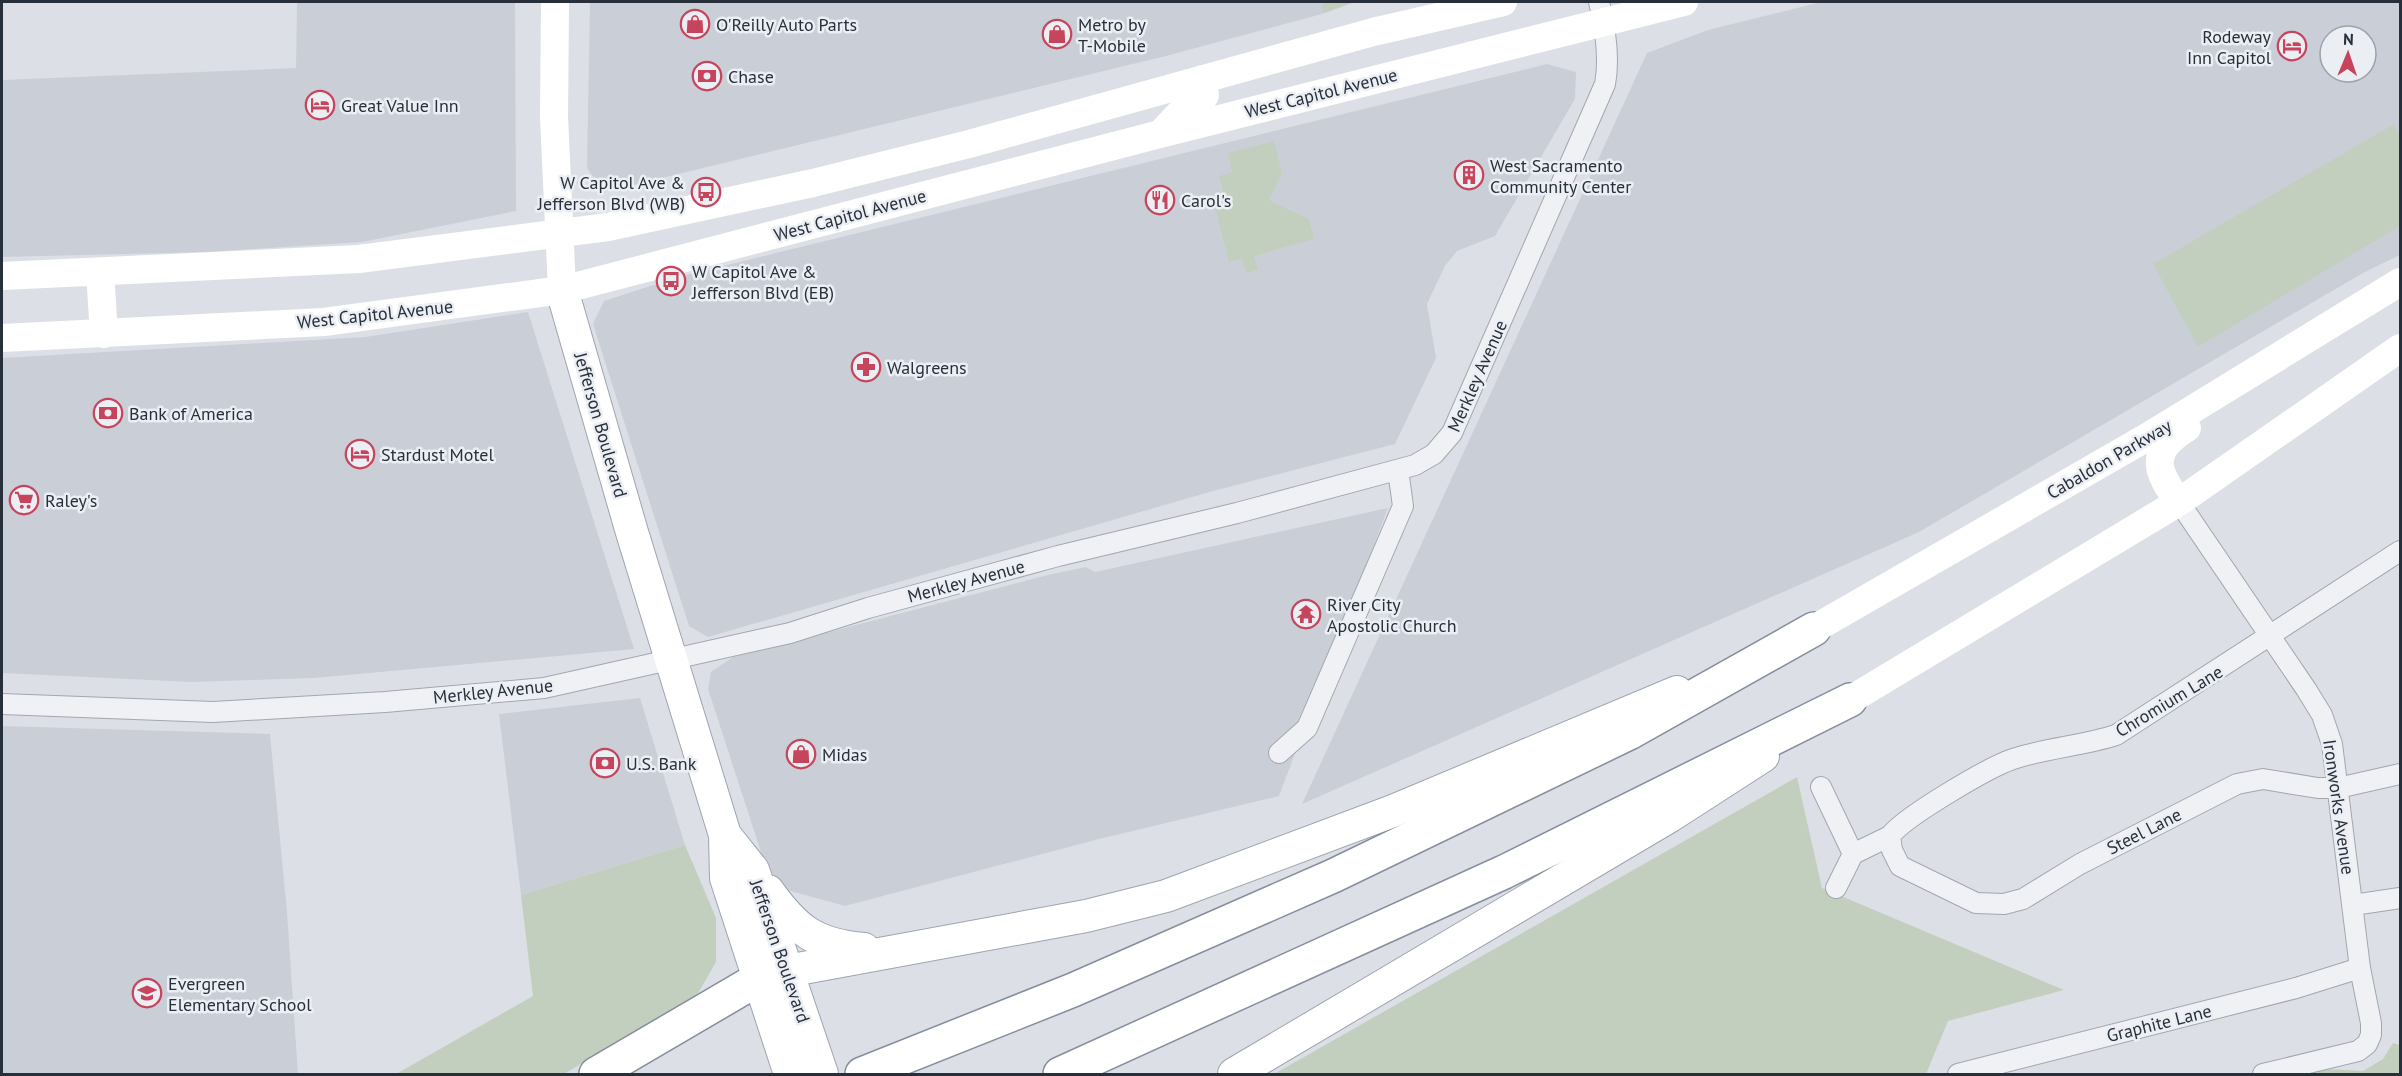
<svg xmlns="http://www.w3.org/2000/svg" width="2402" height="1076" font-family="'PT Sans',sans-serif">
<rect width="100%" height="100%" fill="#dce0e6"/>
<!-- built -->
<path fill="#cacfd7" fill-rule="evenodd" d="M 297,2 L 515,2 L 516,211 L 362,242 L 207,252 L 2,257 L 2,80 L 296,68 Z
M 590,2 L 1355,2 L 1322,14 L 1166,56 L 604,192 L 587,168 Z
M 1821,2 L 2400,2 L 2400,255 L 2363,273 L 1919,532 L 1302,804 L 1647,53 L 1708,30 ZM 2330,36 L 2366,36 L 2366,72 L 2330,72 Z
M 1547,64 L 1576,72 L 1575,99 L 1495,236 L 1457,251 L 1445,266 L 1427,304 L 1436,358 L 1395,444 L 1213,491 L 708,637 L 689,626 L 593,324 L 604,301 L 678,277 Z
M 528,312 L 634,649 L 314,678 L 191,682 L 2,673 L 2,358 L 365,337 Z
M 1388,508 L 1279,796 L 1099,839 L 845,906 L 772,886 L 708,689 L 711,672 L 733,657 L 1052,574 L 1086,567 L 1095,572 Z
M 640,698 L 685,845 L 521,895 L 499,714 Z
M 2,726 L 270,734 L 287,912 L 298,1074 L 2,1074 Z"/>
<!-- green -->
<path fill="#c3cfbe" d="M 1324,2 L 1354,2 L 1324,13 L 1322,8 Z
M 2394,124 L 2400,136 L 2400,226 L 2198,347 L 2153,264 Z
M 1274,141 L 1282,173 L 1269,200 L 1309,219 L 1314,239 L 1254,256 L 1258,270 L 1246,273 L 1242,259 L 1229,262 L 1216,211 L 1227,207 L 1219,176 L 1232,172 L 1228,153 Z
M 1797,777 L 1822,888 L 2064,990 L 1948,1021 L 1926,1074 L 1274,1074 Z
M 685,845 L 716,918 L 716,962 L 697,995 L 564,1074 L 396,1074 L 533,996 L 521,895 Z
M 2393,1043 L 2400,1045 L 2400,1071 L 2397,1074 L 2304,1074 L 2326,1069 L 2363,1071 L 2383,1059 Z"/>
<g fill="none" stroke-linecap="round" stroke-linejoin="round">
<!-- minor casing -->
<g stroke="#a2a7af" stroke-width="22">
<path id="minor" d="M 2179,502 L 2306,689 L 2322,715 L 2332,744 L 2360,968 L 2371,1023 L 2371,1035 L 2367,1044 L 2358,1051 L 2263,1074
M 2400,551 L 2116,735 C 2082,746 2046,748 2013,759 C 1989,767 1904,817 1890,836 L 1892,850 L 1900,866 L 1976,903 L 2004,904 L 2023,899 L 2080,864 L 2237,784 L 2263,779 L 2318,788 L 2338,788 L 2400,774
M 2,704 L 213,712 L 385,702 L 544,688 L 790,633 L 868,608 L 1058,556 L 1237,513 L 1415,465 L 1434,454 L 1452,433 L 1605,84 C 1610,58 1605,27 1599,2
M 1279,753 L 1307,728 L 1403,506 L 1398,470
M 1821,787 L 1853,854
M 1836,888 L 1853,854 L 1890,836
M 2353,905 L 2400,898
M 1958,1074 L 2296,988 L 2360,968"/>
</g>
<!-- primary casing -->
<g stroke="#9ca5b1" stroke-width="34">
<path id="primary" d="M 562,290 L 631,529 L 725,835 L 726,878 L 790,1074
M 725,835 L 753,870 L 822,1074
M 768,891 C 796,930 815,945 864,949
M 787,971 L 1086,916 L 1166,896 L 1393,811 L 1677,692
M 1234,1074 L 1670,816 L 1763,756"/>
</g>
<!-- motorway casing -->
<g stroke="#848e9c" stroke-width="36">
<path id="motorway" d="M 596,1074 L 760,978 L 787,971
M 862,1074 L 1073,990 L 1333,876 L 1629,733 L 1814,629
M 1060,1074 L 1504,872 L 1850,700"/>
</g>
<!-- minor -->
<use href="#minor" stroke="#eff1f4" stroke-width="20"/>
<!-- secondary -->
<path stroke="#fff" stroke-width="28" d="M 555,2 L 554,117 L 562,290
M 1165,129 L 1178,115 L 1202,100 L 1205,95 L 1202,79
M 100,272 L 104,334
M 2,276 L 359,259 L 608,227 L 813,183 L 969,144 L 1373,32 L 1503,2
M 2,338 L 324,322 L 562,290 L 1160,134 L 1684,2
M 2179,502 C 2155,470 2149,451 2187,428
M 1814,629 L 2149,436 L 2400,282
M 1850,700 L 2179,502 L 2400,348"/>
<!-- primary -->
<use href="#primary" stroke="#fff" stroke-width="32"/>
<!-- motorway -->
<use href="#motorway" stroke="#fff" stroke-width="33"/>
</g>
<!-- icons -->
<defs>
<g id="shop-ring" transform="scale(1.5)"><circle r="9.5" fill="#ebeff4" stroke="#c7455c" stroke-width="1.5"/><path d="M-5-2.5h2.3a2.7 3.5 0 0 1 5.4 0H5L5.5 6h-11ZM-1.5-2.5h3a1.5 2.3 0 0 0-3 0Z" fill="#c7455c"/></g>
<g id="hotel-ring" transform="scale(1.5)"><circle r="9.5" fill="#ebeff4" stroke="#c7455c" stroke-width="1.5"/><path d="M-6-4.5h1.5V1H6V5H4.5V3h-9V5H-6ZM-4 0a1.8 1.8 0 1 1 3.6 0ZM.5 0V-2.5h3Q6-2.5 6 0Z" fill="#c7455c"/></g>
<g id="bank-ring" transform="scale(1.5)"><circle r="9.5" fill="#ebeff4" stroke="#c7455c" stroke-width="1.5"/><path d="M-6-4H6V4H-6ZM0-2.3a2.3 2.3 0 1 0 0 4.6a2.3 2.3 0 1 0 0-4.6Z" fill="#c7455c"/></g>
<g id="building-ring" transform="scale(1.5)"><circle r="9.5" fill="#ebeff4" stroke="#c7455c" stroke-width="1.5"/><path d="M-4-6H4V6H1V3H-1V6H-4ZM-2.5-4.3h1.7v1.8h-1.7ZM.8-4.3h1.7v1.8H.8ZM-2.5-1h1.7V.8h-1.7ZM.8-1h1.7V.8H.8Z" fill="#c7455c"/></g>
<g id="bus-ring" transform="scale(1.5)"><circle r="9.5" fill="#ebeff4" stroke="#c7455c" stroke-width="1.5"/><path d="M-5-6H5V4H4V6H2V4H-2V6H-4V4H-5ZM-3.5-4V0h7V-4ZM-3.5 1.2v1.5H-2V1.2ZM2 1.2v1.5H3.5V1.2Z" fill="#c7455c"/></g>
<g id="restaurant-ring" transform="scale(1.5)"><circle r="9.5" fill="#ebeff4" stroke="#c7455c" stroke-width="1.5"/><path d="M-5-6h1v4h1v-4h1v4h1v-4h1v5L-1.5 .5V6h-2V.5L-5-1ZM5-6V6H3V1.5H1.5Q1.5-4 5-6Z" fill="#c7455c"/></g>
<g id="pharmacy-ring" transform="scale(1.5)"><circle r="9.5" fill="#ebeff4" stroke="#c7455c" stroke-width="1.5"/><path d="M-2-6h4v4h4v4h-4v4h-4v-4h-4v-4h4Z" fill="#c7455c"/></g>
<g id="supermarket-ring" transform="scale(1.5)"><circle r="9.5" fill="#ebeff4" stroke="#c7455c" stroke-width="1.5"/><path d="M-6-5.5h2.5l.6 2H6L4.5 2H-2.5L-4.4-4H-6ZM-1.5 3.2a1.3 1.3 0 1 0 .1 0ZM3 3.2a1.3 1.3 0 1 0 .1 0Z" fill="#c7455c"/></g>
<g id="temple-ring" transform="scale(1.5)"><circle r="9.5" fill="#ebeff4" stroke="#c7455c" stroke-width="1.5"/><path d="M0-6L5-2H3V0L6.5 2.5H4V6H1.5V3h-3V6H-4V2.5H-6.5L-3 0V-2H-5Z" fill="#c7455c"/></g>
<g id="school-ring" transform="scale(1.5)"><circle r="9.5" fill="#ebeff4" stroke="#c7455c" stroke-width="1.5"/><path d="M0-5L7-2L0 1L-7-2ZM-4 1L0 2.5L4 1V4Q0 6-4 4Z" fill="#c7455c"/></g>
</defs>
<g fill-rule="evenodd">
<use href="#shop-ring" x="695" y="24"/>
<use href="#shop-ring" x="1057" y="34"/>
<use href="#hotel-ring" x="2292" y="46"/>
<use href="#bank-ring" x="707" y="76"/>
<use href="#hotel-ring" x="320" y="105"/>
<use href="#building-ring" x="1469" y="175"/>
<use href="#bus-ring" x="706" y="192"/>
<use href="#restaurant-ring" x="1160" y="200"/>
<use href="#bus-ring" x="671" y="281"/>
<use href="#pharmacy-ring" x="866" y="367"/>
<use href="#bank-ring" x="108" y="413"/>
<use href="#hotel-ring" x="360" y="454"/>
<use href="#supermarket-ring" x="24" y="500"/>
<use href="#temple-ring" x="1306" y="614"/>
<use href="#shop-ring" x="801" y="754"/>
<use href="#bank-ring" x="605" y="763"/>
<use href="#school-ring" x="147" y="993"/>
</g>
<g text-anchor="middle" dominant-baseline="central" stroke-width="5" stroke-linejoin="round" paint-order="stroke">
<!-- poi labels -->
<g font-size="18" fill="#272f3b" stroke="#ebeff4" text-anchor="start">
<text x="716" y="24">O'Reilly Auto Parts</text>
<text x="1078" y="24">Metro by<tspan x="1078" dy="21">T-Mobile</tspan></text>
<text x="2271" y="36" text-anchor="end">Rodeway<tspan x="2271" dy="21">Inn Capitol</tspan></text>
<text x="728" y="76">Chase</text>
<text x="341" y="105">Great Value Inn</text>
<text x="1490" y="165">West Sacramento<tspan x="1490" dy="21">Community Center</tspan></text>
<text x="685" y="182" text-anchor="end">W Capitol Ave &amp;<tspan x="685" dy="21">Jefferson Blvd (WB)</tspan></text>
<text x="1181" y="200">Carol's</text>
<text x="692" y="271">W Capitol Ave &amp;<tspan x="692" dy="21">Jefferson Blvd (EB)</tspan></text>
<text x="887" y="367">Walgreens</text>
<text x="129" y="413">Bank of America</text>
<text x="381" y="454">Stardust Motel</text>
<text x="45" y="500">Raley's</text>
<text x="1327" y="604">River City<tspan x="1327" dy="21">Apostolic Church</tspan></text>
<text x="822" y="754">Midas</text>
<text x="626" y="763">U.S. Bank</text>
<text x="168" y="983">Evergreen<tspan x="168" dy="21">Elementary School</tspan></text>
</g>
<!-- street labels -->
<g font-size="18" fill="#272f3b" stroke="#ebeff4">
<text transform="translate(1321 93) rotate(-14)">West Capitol Avenue</text>
<text transform="translate(850 215) rotate(-15)">West Capitol Avenue</text>
<text transform="translate(375 314) rotate(-6)">West Capitol Avenue</text>
<text transform="translate(1477 376) rotate(-66)">Merkley Avenue</text>
<text transform="translate(601 425) rotate(74)">Jefferson Boulevard</text>
<text transform="translate(2109 459) rotate(-30)">Cabaldon Parkway</text>
<text transform="translate(966 581) rotate(-15)">Merkley Avenue</text>
<text transform="translate(493 691) rotate(-6)">Merkley Avenue</text>
<text transform="translate(2169 701) rotate(-31)">Chromium Lane</text>
<text transform="translate(2339 807) rotate(82)">Ironworks Avenue</text>
<text transform="translate(2144 831) rotate(-27)">Steel Lane</text>
<text transform="translate(780 951) rotate(71)">Jefferson Boulevard</text>
<text transform="translate(2159 1023) rotate(-14)">Graphite Lane</text>
</g>
</g>
<!-- border -->
<rect width="2402" height="1076" fill="none" stroke="#272f3b" stroke-width="6"/>
<!-- north arrow -->
<g transform="translate(2348 54) rotate(2)"><circle r="28" fill="#ebeff4" stroke="#9da2aa" stroke-width="1.5"/>
<path d="M0-4.5L10 22L0 15L-10 22Z" fill="#c7455c"/>
<text y="-9" font-size="16" font-weight="bold" text-anchor="middle" fill="#272f3b">N</text>
</g>
</svg>
